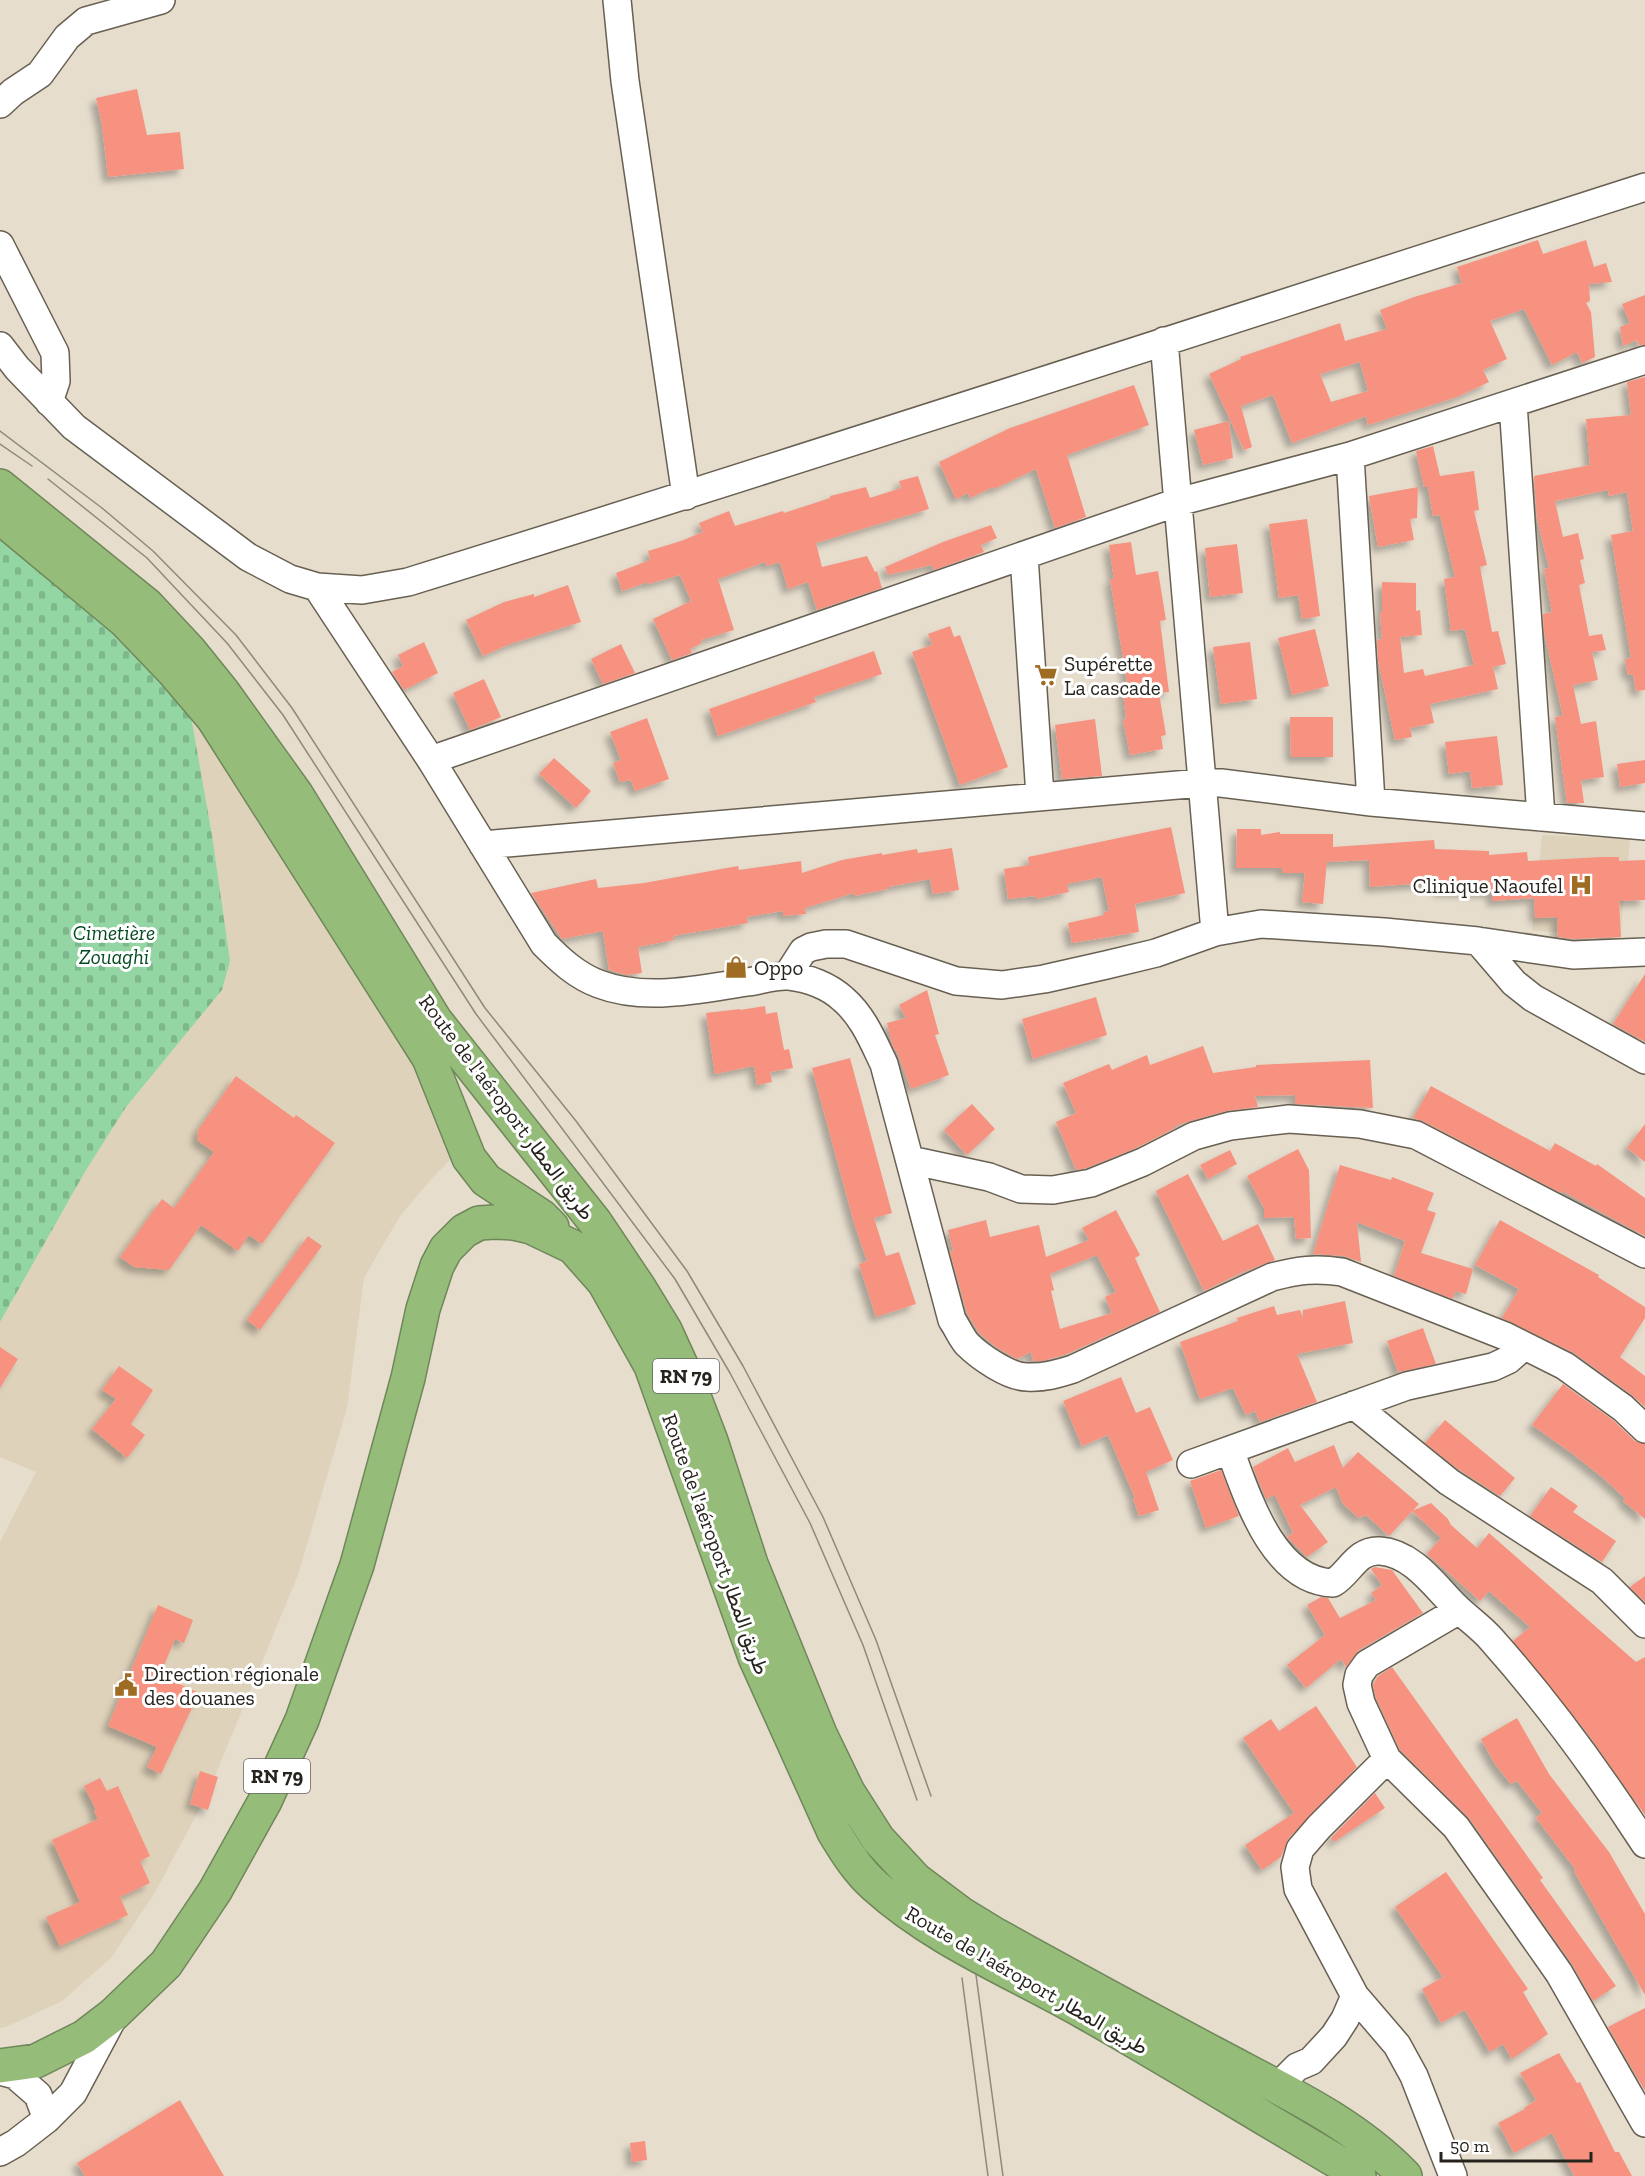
<svg xmlns="http://www.w3.org/2000/svg" width="1645" height="2176" font-family="'Zilla Slab',Vazirmatn,serif">
<defs>
<pattern id="cemetery-stones" width="16" height="16" patternUnits="userSpaceOnUse" patternTransform="scale(1.5)"><rect width="16" height="16" fill="#93d5a3"/><path d="M2 7V4a2 2 0 0 1 4 0v3zM10 15v-3a2 2 0 0 1 4 0v3z" fill="#7fb78c"/></pattern>
<filter id="shadow"><feDropShadow dx="-5.5" dy="5.5" stdDeviation="3" flood-color="#0004"/></filter>
</defs>
<rect width="100%" height="100%" fill="#e6ddcd"/>
<!-- built -->
<path fill="#dfd2bb" d="M 186,688 L 330,883 L 462,1148 L 434,1176 L 400,1216 L 364,1278 L 347,1408 L 298,1575 L 207,1795 L 154,1894 L 111,1958 L 62,2001 L 6,2027 L 0,2028 L 0,1542 L 36,1472 L 0,1457 L 0,1322 L 86,1170 L 126,1107 L 222,990 L 230,961 L 212,835 Z
M 1542,835 L 1630,839 L 1620,939 L 1532,930 Z"/>
<!-- cemetery -->
<path fill="url(#cemetery-stones)" d="M 0,512 L 186,688 L 212,835 L 230,961 L 222,990 L 126,1107 L 86,1170 L 0,1322 Z"/>
<!-- building -->
<path fill="#f79280" fill-rule="evenodd" filter="url(#shadow)" d="M 137,89 L 147,135 L 180,132 L 184,169 L 108,177 L 102,125 L 96,98 Z
M 1538,240 L 1543,254 L 1586,240 L 1594,267 L 1606,263 L 1612,282 L 1589,284 L 1590,301 L 1586,303 L 1591,312 L 1595,357 L 1582,363 L 1577,352 L 1552,365 L 1524,309 L 1490,321 L 1507,359 L 1483,370 L 1489,382 L 1457,397 L 1368,425 L 1366,416 L 1292,443 L 1273,395 L 1241,406 L 1252,447 L 1244,450 L 1209,374 L 1241,359 L 1240,357 L 1340,323 L 1345,341 L 1387,329 L 1380,310 L 1414,297 L 1462,283 L 1457,267 ZM 1360,362 L 1368,391 L 1331,402 L 1320,374 Z
M 1645,295 L 1645,345 L 1639,345 L 1637,340 L 1623,346 L 1620,327 L 1630,323 L 1622,304 Z
M 1645,377 L 1645,690 L 1636,691 L 1633,674 L 1628,675 L 1625,659 L 1631,658 L 1611,535 L 1633,531 L 1627,492 L 1609,496 L 1608,490 L 1555,501 L 1563,537 L 1578,533 L 1584,559 L 1580,560 L 1585,583 L 1579,585 L 1589,636 L 1602,634 L 1606,650 L 1592,652 L 1598,680 L 1573,685 L 1581,724 L 1596,721 L 1604,777 L 1581,780 L 1584,803 L 1567,803 L 1555,717 L 1563,716 L 1544,632 L 1543,614 L 1552,612 L 1544,569 L 1549,568 L 1537,519 L 1534,476 L 1590,465 L 1586,419 L 1631,415 L 1627,382 Z
M 1134,385 L 1149,425 L 1067,455 L 1086,517 L 1055,528 L 1036,469 L 994,489 L 993,487 L 970,498 L 968,493 L 956,499 L 939,462 L 1010,428 Z
M 1229,421 L 1233,458 L 1203,465 L 1194,430 Z
M 1433,446 L 1440,476 L 1474,471 L 1479,510 L 1474,511 L 1487,565 L 1480,567 L 1492,632 L 1498,631 L 1506,664 L 1493,667 L 1498,689 L 1430,704 L 1434,723 L 1410,728 L 1412,737 L 1395,740 L 1378,660 L 1377,640 L 1382,639 L 1380,613 L 1382,612 L 1382,582 L 1416,583 L 1416,611 L 1420,610 L 1422,635 L 1400,637 L 1404,673 L 1423,669 L 1425,676 L 1474,665 L 1465,629 L 1451,631 L 1444,579 L 1455,577 L 1440,515 L 1433,516 L 1428,487 L 1424,487 L 1416,451 Z
M 918,476 L 929,509 L 816,543 L 822,567 L 867,556 L 875,572 L 877,571 L 882,588 L 817,610 L 808,582 L 788,589 L 780,562 L 767,566 L 765,562 L 718,579 L 734,630 L 701,640 L 702,643 L 690,649 L 692,653 L 672,660 L 653,619 L 691,601 L 680,575 L 648,584 L 648,582 L 622,591 L 616,573 L 650,560 L 648,551 L 681,541 L 703,532 L 699,523 L 729,511 L 735,526 L 783,511 L 784,513 L 830,498 L 830,496 L 866,487 L 870,498 L 901,488 L 899,481 Z
M 1418,487 L 1417,518 L 1410,519 L 1414,540 L 1378,547 L 1369,496 Z
M 1307,519 L 1320,616 L 1302,619 L 1298,595 L 1279,598 L 1269,524 Z
M 991,525 L 997,538 L 981,545 L 984,552 L 934,570 L 932,565 L 888,575 L 885,567 L 943,542 Z
M 1131,542 L 1136,575 L 1158,571 L 1166,620 L 1160,621 L 1169,692 L 1159,693 L 1166,735 L 1161,736 L 1163,749 L 1130,755 L 1123,720 L 1126,719 L 1122,683 L 1127,682 L 1110,579 L 1114,579 L 1109,545 Z
M 1237,544 L 1243,593 L 1210,597 L 1205,548 Z
M 568,585 L 581,622 L 510,644 L 483,656 L 466,620 L 504,602 L 534,594 L 534,597 Z
M 950,626 L 954,637 L 960,635 L 1008,767 L 960,785 L 912,652 L 932,645 L 928,634 Z
M 1315,629 L 1329,686 L 1292,695 L 1278,638 Z
M 424,642 L 438,673 L 404,690 L 392,672 L 403,666 L 398,655 Z
M 1250,642 L 1257,699 L 1221,704 L 1213,647 Z
M 621,644 L 635,673 L 603,684 L 591,659 Z
M 874,651 L 882,674 L 814,697 L 816,702 L 718,736 L 709,709 Z
M 484,679 L 501,717 L 470,730 L 453,693 Z
M 1290,717 L 1333,717 L 1333,757 L 1291,757 Z
M 647,718 L 669,779 L 635,791 L 631,780 L 620,782 L 613,763 L 621,760 L 610,732 Z
M 1095,719 L 1102,776 L 1062,779 L 1055,725 Z
M 1497,736 L 1503,785 L 1472,788 L 1470,771 L 1449,774 L 1445,742 Z
M 554,758 L 591,791 L 576,808 L 539,774 Z
M 1645,760 L 1645,783 L 1620,787 L 1617,764 Z
M 1171,827 L 1185,893 L 1135,904 L 1139,932 L 1072,943 L 1068,923 L 1104,915 L 1104,912 L 1109,911 L 1102,877 L 1067,884 L 1069,892 L 1036,899 L 1036,896 L 1008,899 L 1004,869 L 1029,865 L 1028,857 Z
M 1237,829 L 1261,829 L 1261,835 L 1280,832 L 1280,834 L 1333,834 L 1333,847 L 1434,840 L 1435,849 L 1489,851 L 1489,855 L 1527,852 L 1528,861 L 1601,857 L 1619,857 L 1619,861 L 1645,860 L 1645,900 L 1619,901 L 1621,937 L 1574,939 L 1558,937 L 1557,917 L 1535,918 L 1534,898 L 1492,901 L 1492,892 L 1439,891 L 1439,882 L 1370,887 L 1369,860 L 1327,862 L 1323,904 L 1302,902 L 1305,873 L 1282,873 L 1282,868 L 1236,868 Z
M 952,848 L 959,890 L 933,894 L 930,879 L 888,887 L 888,889 L 854,896 L 854,893 L 805,908 L 806,914 L 783,916 L 783,911 L 747,917 L 748,923 L 673,936 L 674,940 L 638,947 L 642,973 L 626,975 L 609,970 L 603,931 L 562,939 L 531,893 L 596,879 L 598,888 L 644,883 L 738,866 L 739,870 L 801,861 L 802,873 L 842,860 L 882,853 L 882,855 L 917,849 L 918,853 Z
M 1645,974 L 1645,1042 L 1613,1024 Z
M 927,990 L 939,1034 L 935,1035 L 949,1075 L 911,1089 L 897,1052 L 893,1047 L 887,1023 L 906,1018 L 899,1005 Z
M 1096,997 L 1107,1035 L 1033,1059 L 1022,1019 Z
M 765,1006 L 766,1014 L 777,1012 L 784,1050 L 789,1049 L 793,1068 L 770,1072 L 772,1082 L 757,1085 L 754,1066 L 715,1074 L 706,1013 L 740,1009 L 740,1010 Z
M 1203,1046 L 1213,1073 L 1256,1067 L 1256,1065 L 1370,1060 L 1373,1108 L 1295,1104 L 1295,1095 L 1255,1096 L 1258,1107 L 1226,1111 L 1190,1121 L 1175,1126 L 1175,1128 L 1136,1148 L 1087,1168 L 1076,1170 L 1056,1122 L 1076,1113 L 1063,1083 L 1109,1064 L 1112,1070 L 1147,1055 L 1150,1065 Z
M 850,1058 L 892,1213 L 874,1218 L 886,1256 L 899,1252 L 916,1304 L 876,1317 L 859,1264 L 867,1261 L 854,1223 L 812,1068 Z
M 236,1076 L 294,1118 L 296,1115 L 335,1143 L 262,1244 L 249,1235 L 238,1251 L 201,1225 L 169,1270 L 134,1267 L 120,1257 L 162,1199 L 174,1208 L 214,1152 L 197,1140 L 198,1130 Z
M 1431,1086 L 1550,1151 L 1555,1143 L 1596,1166 L 1597,1164 L 1645,1198 L 1645,1236 L 1562,1191 L 1561,1193 L 1423,1121 L 1413,1118 Z
M 972,1104 L 995,1129 L 967,1155 L 944,1130 Z
M 1645,1124 L 1645,1162 L 1627,1148 Z
M 1298,1149 L 1309,1170 L 1311,1238 L 1296,1239 L 1294,1217 L 1264,1218 L 1264,1208 L 1247,1176 Z
M 1230,1150 L 1237,1164 L 1208,1179 L 1200,1165 Z
M 1340,1165 L 1391,1180 L 1392,1177 L 1434,1193 L 1427,1210 L 1436,1213 L 1421,1253 L 1473,1269 L 1466,1294 L 1455,1291 L 1453,1299 L 1394,1276 L 1405,1241 L 1357,1222 L 1361,1262 L 1344,1256 L 1313,1254 Z
M 1188,1174 L 1223,1241 L 1258,1224 L 1275,1260 L 1243,1272 L 1204,1291 L 1156,1191 Z
M 1116,1210 L 1140,1255 L 1135,1258 L 1160,1312 L 1067,1354 L 1043,1361 L 1033,1361 L 1031,1352 L 1017,1359 L 996,1347 L 979,1333 L 967,1313 L 950,1252 L 953,1251 L 948,1230 L 986,1220 L 990,1237 L 1039,1225 L 1046,1257 L 1089,1240 L 1082,1228 ZM 1097,1255 L 1116,1292 L 1105,1297 L 1112,1313 L 1060,1329 L 1051,1291 L 1054,1290 L 1050,1274 Z
M 1500,1220 L 1599,1275 L 1598,1277 L 1645,1307 L 1645,1318 L 1620,1357 L 1645,1376 L 1645,1407 L 1632,1395 L 1574,1353 L 1502,1318 L 1519,1289 L 1475,1265 Z
M 308,1236 L 322,1246 L 260,1330 L 247,1320 Z
M 1345,1301 L 1353,1343 L 1297,1354 L 1317,1402 L 1260,1422 L 1255,1411 L 1246,1415 L 1233,1388 L 1200,1399 L 1180,1342 L 1238,1321 L 1237,1318 L 1274,1306 L 1277,1315 L 1300,1310 L 1303,1318 L 1303,1310 Z
M 1423,1328 L 1436,1364 L 1398,1372 L 1387,1341 Z
M 0,1347 L 18,1359 L 0,1388 Z
M 119,1366 L 153,1390 L 131,1424 L 145,1435 L 127,1458 L 92,1429 L 116,1399 L 102,1390 Z
M 1121,1377 L 1136,1413 L 1150,1407 L 1173,1460 L 1146,1472 L 1159,1510 L 1139,1516 L 1133,1498 L 1135,1498 L 1108,1435 L 1082,1446 L 1063,1401 Z
M 1563,1384 L 1613,1420 L 1635,1441 L 1645,1444 L 1645,1519 L 1623,1501 L 1625,1498 L 1602,1477 L 1573,1454 L 1532,1425 Z
M 1445,1420 L 1515,1478 L 1500,1496 L 1458,1469 L 1425,1443 Z
M 1334,1445 L 1343,1468 L 1358,1452 L 1419,1504 L 1389,1536 L 1366,1515 L 1359,1518 L 1343,1504 L 1336,1487 L 1300,1505 L 1328,1542 L 1307,1557 L 1287,1537 L 1293,1533 L 1275,1495 L 1266,1499 L 1253,1467 L 1288,1448 L 1295,1462 Z
M 1221,1470 L 1239,1516 L 1206,1528 L 1190,1481 Z
M 1551,1487 L 1578,1506 L 1573,1512 L 1616,1541 L 1602,1562 L 1530,1516 Z
M 1431,1503 L 1448,1519 L 1451,1525 L 1477,1548 L 1489,1533 L 1636,1662 L 1645,1657 L 1645,1815 L 1585,1730 L 1513,1641 L 1530,1627 L 1489,1591 L 1480,1601 L 1427,1554 L 1441,1538 L 1412,1511 Z
M 1375,1567 L 1392,1570 L 1423,1613 L 1359,1650 L 1346,1667 L 1341,1659 L 1306,1688 L 1287,1665 L 1325,1635 L 1307,1605 L 1321,1597 L 1328,1598 L 1340,1618 L 1376,1600 L 1371,1593 L 1382,1585 L 1371,1569 Z
M 1645,1576 L 1645,1602 L 1630,1587 Z
M 158,1605 L 193,1620 L 184,1643 L 175,1639 L 160,1675 L 199,1693 L 161,1774 L 147,1767 L 157,1747 L 108,1726 Z
M 1392,1667 L 1543,1878 L 1540,1880 L 1616,1986 L 1593,2001 L 1572,1964 L 1469,1818 L 1400,1750 L 1376,1698 L 1373,1685 L 1378,1676 Z
M 1316,1706 L 1357,1767 L 1288,1839 L 1281,1857 L 1262,1870 L 1245,1845 L 1294,1813 L 1243,1738 L 1271,1719 L 1279,1731 Z
M 1517,1718 L 1549,1774 L 1609,1852 L 1645,1914 L 1645,1995 L 1574,1871 L 1576,1870 L 1536,1818 L 1542,1813 L 1517,1781 L 1511,1784 L 1495,1764 L 1481,1739 Z
M 200,1771 L 218,1777 L 208,1810 L 190,1804 Z
M 100,1778 L 107,1791 L 118,1786 L 150,1856 L 140,1861 L 150,1883 L 120,1897 L 128,1915 L 60,1946 L 46,1917 L 80,1902 L 52,1840 L 98,1819 L 94,1811 L 96,1810 L 84,1786 Z
M 1375,1793 L 1385,1808 L 1334,1842 L 1331,1838 Z
M 1446,1872 L 1528,1989 L 1523,1992 L 1548,2034 L 1512,2059 L 1503,2044 L 1490,2052 L 1465,2010 L 1441,2023 L 1422,1989 L 1443,1977 L 1395,1907 Z
M 1645,2008 L 1645,2091 L 1608,2027 Z
M 1559,2053 L 1577,2083 L 1580,2082 L 1615,2152 L 1619,2152 L 1632,2176 L 1574,2176 L 1552,2133 L 1514,2153 L 1498,2123 L 1525,2109 L 1524,2108 L 1536,2100 L 1520,2073 Z
M 180,2100 L 224,2176 L 85,2176 L 77,2163 Z
M 645,2141 L 647,2160 L 632,2162 L 630,2143 Z"/>
<g fill="none" stroke-linecap="round" stroke-linejoin="round">
<!-- minor casing -->
<g stroke="#686052" stroke-width="30">
<path id="minor" d="M 617,0 L 625,81 L 686,496
M 0,104 L 13,92 L 40,74 L 67,37 L 86,21 L 161,0
M 0,245 L 55,353 L 56,381 L 49,402
M 1164,341 L 1215,932
M 0,346 L 17,368 L 74,427 L 248,557 L 290,579 L 317,587 L 362,590 L 408,582 C 822,454 1233,319 1645,187
M 1513,403 L 1541,817
M 1350,456 L 1371,802
M 1024,556 L 1040,796
M 317,587 L 431,760 L 544,944 C 560,960 577,976 599,984 C 646,1002 700,989 748,982 C 761,980 776,975 789,976 C 808,978 829,986 843,999 C 863,1016 873,1041 884,1064 L 952,1320 C 957,1327 961,1337 967,1344 C 980,1357 1009,1377 1027,1377 C 1044,1378 1058,1374 1073,1369 L 1272,1277 C 1299,1270 1315,1268 1342,1272 L 1505,1336 L 1565,1366 L 1623,1408 L 1645,1429
M 431,760 L 1178,502 L 1350,456 L 1645,360
M 483,845 L 1201,783 L 1221,783 L 1371,802 L 1645,826
M 1478,941 L 1514,983 L 1533,998 L 1645,1060
M 787,976 L 803,951 L 811,947 L 826,944 L 846,944 L 956,981 L 1002,985 L 1044,979 L 1106,965 L 1156,953 L 1215,932 L 1261,924 L 1384,932 L 1478,941 L 1573,955 L 1645,952
M 910,1160 L 989,1177 L 1021,1189 L 1053,1190 L 1091,1183 L 1143,1162 L 1194,1136 L 1230,1126 L 1289,1119 L 1360,1124 L 1416,1135 L 1645,1254
M 1354,1405 L 1449,1482 L 1602,1581 L 1645,1624
M 1230,1450 C 1247,1496 1273,1581 1333,1583 C 1349,1574 1357,1549 1380,1551 C 1412,1553 1434,1585 1455,1606 C 1467,1618 1481,1627 1492,1640 C 1549,1704 1599,1773 1645,1844
M 1191,1464 L 1407,1386 L 1493,1367 L 1508,1360 L 1524,1346
M 1459,1610 L 1367,1664 L 1359,1675 L 1357,1685 L 1361,1703 L 1387,1759 L 1456,1827 L 1514,1909 L 1559,1973 L 1645,2123
M 1355,1996 L 1397,2045 L 1414,2076 L 1453,2176
M 0,2071 L 15,2075 L 38,2095 L 47,2119
M 1277,2087 L 1297,2067 L 1311,2061 L 1334,2036 L 1345,2019 L 1355,1996 L 1298,1889 L 1295,1867 L 1300,1849 L 1319,1827 L 1387,1759
M 0,2152 L 16,2143 L 47,2119 L 73,2093 L 114,2016"/>
</g>
<!-- highway casing -->
<g stroke="#6f875a" stroke-width="36">
<path id="highway" d="M 0,486 L 147,605 L 190,651 L 223,692 L 296,794 L 435,1020 L 595,1222 L 640,1289 L 665,1330 L 686,1376 L 711,1441 L 751,1564 L 820,1734 L 848,1792 L 878,1839 L 916,1880 L 960,1913 L 996,1935 C 1068,1975 1140,2014 1213,2053 C 1280,2089 1352,2121 1405,2176
M 0,517 L 125,621 L 173,671 L 213,718 L 429,1058 L 469,1158 L 486,1180 L 541,1216 L 552,1227
M 0,2066 L 36,2061 L 84,2037 L 114,2014 L 166,1964 L 215,1891 L 265,1801 L 302,1720 L 357,1565 L 408,1378 L 423,1309 L 437,1266 L 446,1249 L 464,1231 L 479,1223 L 495,1222 L 513,1223 L 531,1227 L 573,1247 L 604,1282 L 651,1366 L 755,1657 L 834,1832 C 846,1852 858,1871 875,1886 C 936,1941 1014,1972 1084,2012 C 1174,2063 1261,2117 1350,2169 L 1359,2176"/>
</g>
<!-- minor -->
<use href="#minor" stroke="#fff" stroke-width="27"/>
<!-- highway -->
<use href="#highway" stroke="#96bc7a" stroke-width="33"/>
<!-- tram -->
<path stroke="#8f897d" stroke-width="1.5" d="M 0,431 L 102,508 L 153,551 L 236,635 L 292,708 L 485,1008 L 576,1121 L 687,1271 L 743,1366 L 823,1517 L 876,1640 L 931,1796
M 0,444 L 32,466
M 48,479 L 147,558 L 227,643 L 283,715 L 476,1014 L 675,1279 L 730,1373 L 810,1523 L 863,1645 L 917,1800
M 976,1975 L 1003,2176
M 962,1978 L 988,2176"/>
</g>
<!-- icons -->
<defs>
<g id="supermarket-bare" transform="scale(1.8)"><path d="M-6-5.5h2.5l.6 2H6L4.5 2H-2.5L-4.4-4H-6ZM-1.5 3.2a1.3 1.3 0 1 0 .1 0ZM3 3.2a1.3 1.3 0 1 0 .1 0Z" fill="#9f6c23" stroke="#fff" stroke-width="2.5" paint-order="stroke"/></g>
<g id="hospital-bare" transform="scale(1.8)"><path d="M-5-5h3v3.5h4V-5h3V5h-3V1.5h-4V5h-3Z" fill="#9f6c23" stroke="#fff" stroke-width="2.5" paint-order="stroke"/></g>
<g id="shop-bare" transform="scale(1.8)"><path d="M-5-2.5h2.3a2.7 3.5 0 0 1 5.4 0H5L5.5 6h-11ZM-1.5-2.5h3a1.5 2.3 0 0 0-3 0Z" fill="#9f6c23" stroke="#fff" stroke-width="2.5" paint-order="stroke"/></g>
<g id="civic-bare" transform="scale(1.8)"><path d="M-.6-6.5H3V-4.5H.6V-3L4-1V1h2V6H-6V1h2V-1L-.6-3ZM-1.2 2.5V6h2.4V2.5Z" fill="#9f6c23" stroke="#fff" stroke-width="2.5" paint-order="stroke"/></g>
</defs>
<g fill-rule="evenodd">
<use href="#supermarket-bare" x="1046" y="675"/>
<use href="#hospital-bare" x="1581" y="885"/>
<use href="#shop-bare" x="736" y="967"/>
<use href="#civic-bare" x="126" y="1685"/>
</g>
<g text-anchor="middle" dominant-baseline="central" stroke-width="6" stroke-linejoin="round" paint-order="stroke">
<!-- shield labels -->
<g fill="#fff" stroke="#686662" stroke-width="1.5">
<rect x="653" y="1359" width="66" height="34" rx="4.5"/>
<rect x="244" y="1759" width="66" height="34" rx="4.5"/>
</g>
<g font-size="20" font-weight="bold" fill="#27241e">
<text x="686" y="1376">RN 79</text>
<text x="277" y="1776">RN 79</text>
</g>
<!-- poi labels -->
<g font-size="21" fill="#27241e" stroke="#fff" text-anchor="start">
<text x="1064" y="663">Supérette<tspan x="1064" dy="24">La cascade</tspan></text>
<text x="1563" y="885" text-anchor="end">Clinique Naoufel</text>
<text x="754" y="967">Oppo</text>
<text x="144" y="1673">Direction régionale<tspan x="144" dy="24">des douanes</tspan></text>
</g>
<!-- park labels -->
<g font-size="21" font-style="italic" fill="#044a21" stroke="#fff">
<text x="114" y="932">Cimetière<tspan x="114" dy="24">Zouaghi</tspan></text>
</g>
<!-- street labels -->
<g font-size="21" fill="#27241e" stroke="#fff">
<text transform="translate(507 1107) rotate(53)">Route de l'aéroport طريق المطار</text>
<text transform="translate(716 1544) rotate(70)">Route de l'aéroport طريق المطار</text>
<text transform="translate(1027 1980) rotate(30)">Route de l'aéroport طريق المطار</text>
</g>
</g>
<!-- scale -->
<path d="M1441 2152v9h150v-9" fill="none" stroke="#27241e" stroke-width="3"/>
<text x="1450" y="2152" font-size="18" fill="#27241e" stroke="#ffffff" stroke-width="4.5" paint-order="stroke">50 m</text>
</svg>
